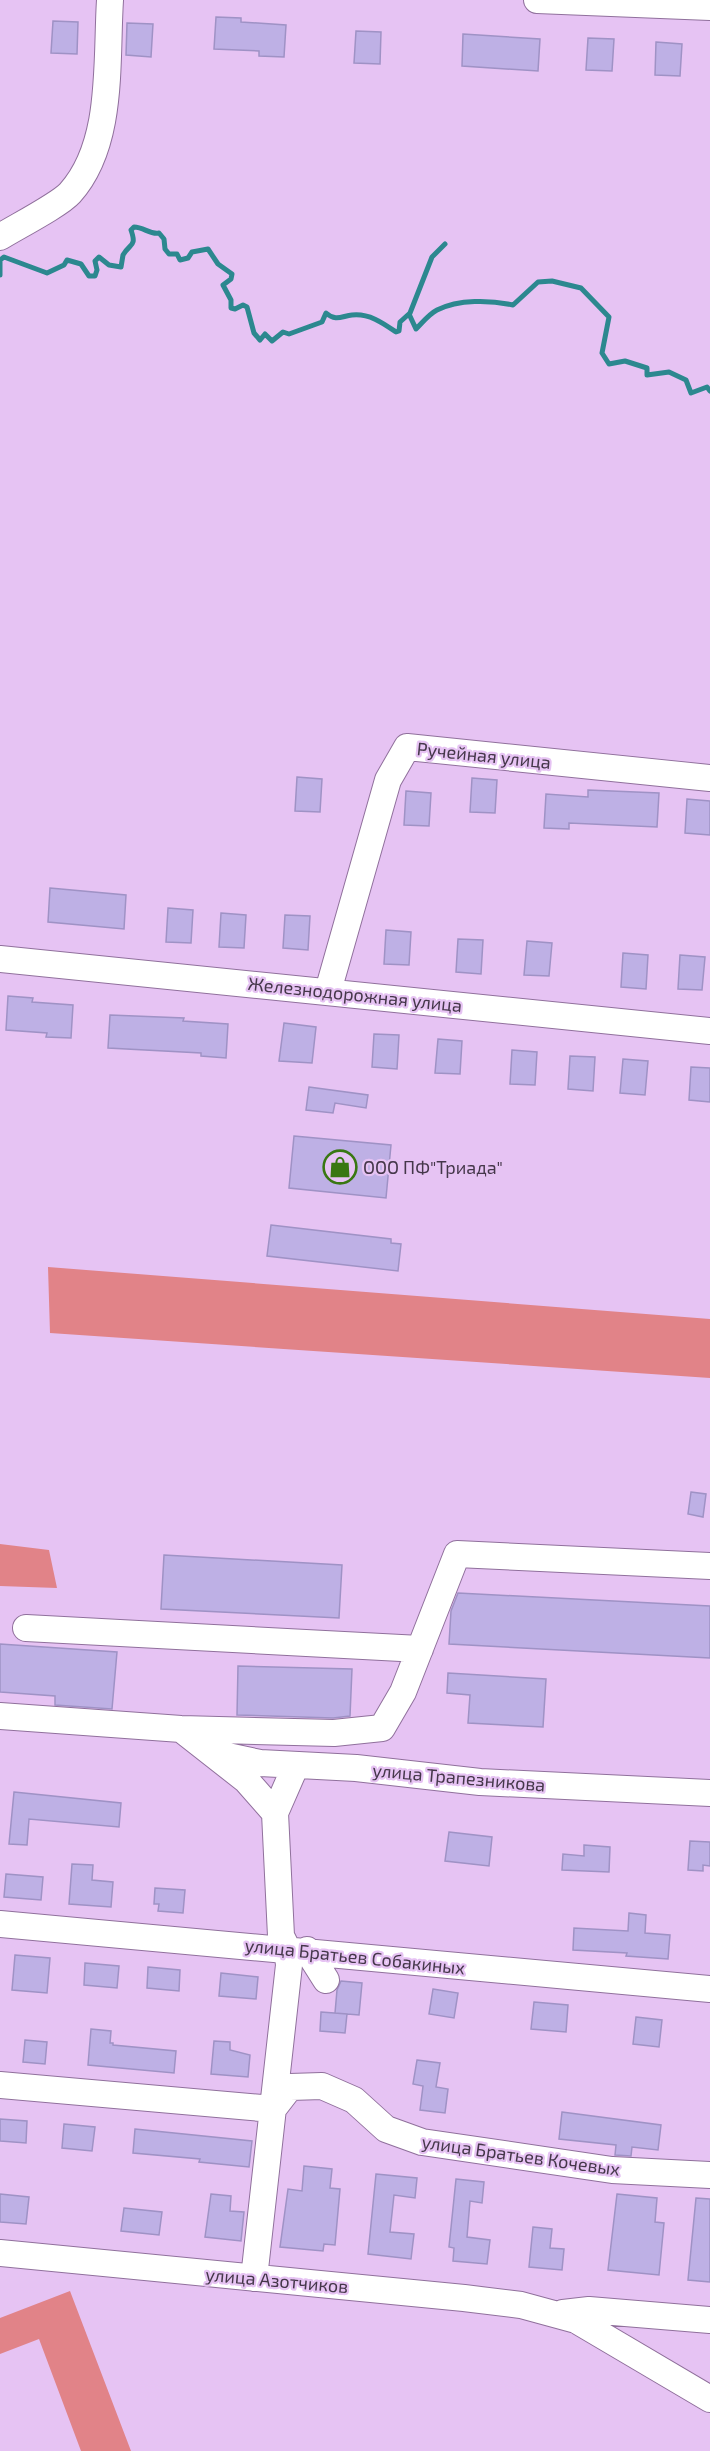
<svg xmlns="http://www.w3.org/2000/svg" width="710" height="2451" font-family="'Exo 2',sans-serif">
<rect width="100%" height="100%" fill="#e6c3f3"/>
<!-- green -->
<path fill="#e18388" d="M 48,1267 L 710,1319 L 710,1378 L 50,1333 Z
M 0,1544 L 49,1550 L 57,1588 L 0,1586 Z
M 70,2291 L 131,2451 L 81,2451 L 39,2339 L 0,2354 L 0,2318 Z"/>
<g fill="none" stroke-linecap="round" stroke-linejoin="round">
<!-- stream -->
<path stroke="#2c888f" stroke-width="5" d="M 0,275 L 0,260 L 4,257 L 47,273 L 64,265 L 67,260 L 81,264 L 89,276 L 95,276 L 97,270 L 95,261 L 99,257 L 109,265 L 121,267 L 123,255 C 130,243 137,247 131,230 L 134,227 C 144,227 150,235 159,233 L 164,239 L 165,249 L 169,254 L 177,254 L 180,260 L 188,258 L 192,252 L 208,249 L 218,264 L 232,274 L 231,279 L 223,285 L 231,300 L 231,308 L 235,309 L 243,305 L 247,307 L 254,333 L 260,340 L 265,334 L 272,341 L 283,332 L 289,334 L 322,322 L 326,313 C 336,322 342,316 352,315 C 369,313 383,323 396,332 L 399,331 L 400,322 L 410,313 L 432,257 L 445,244
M 409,314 L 416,329 C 422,323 429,314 437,310 C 459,299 490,300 513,305 L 538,282 L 552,281 L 581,288 L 609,317 L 602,353 L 609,364 L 625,361 L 647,368 L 647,375 L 669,372 L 686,380 L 691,393 L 707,387 L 710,391"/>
</g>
<!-- building -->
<path fill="#beb0e5" stroke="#9f92c5" stroke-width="1.5" d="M 216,17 L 241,18 L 241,22 L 286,25 L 284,57 L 259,56 L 259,51 L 214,49 Z
M 53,21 L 78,22 L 77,54 L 51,53 Z
M 127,23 L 153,24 L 151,57 L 126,55 Z
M 356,31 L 381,32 L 380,64 L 354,63 Z
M 463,34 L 540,39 L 538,71 L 462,66 Z
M 588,38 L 614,39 L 612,71 L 586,70 Z
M 656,42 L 682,44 L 680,76 L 655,75 Z
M 297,777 L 322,779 L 320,812 L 295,811 Z
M 472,778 L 497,780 L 495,813 L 470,812 Z
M 588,790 L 659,793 L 657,827 L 569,823 L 569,829 L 544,828 L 546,794 L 588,797 Z
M 406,791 L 431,793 L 429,826 L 404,825 Z
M 687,799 L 710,801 L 710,835 L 685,833 Z
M 50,888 L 126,895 L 124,929 L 48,922 Z
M 168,908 L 193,910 L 191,943 L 166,942 Z
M 221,913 L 246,915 L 244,948 L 219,947 Z
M 285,915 L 310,916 L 308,950 L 283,948 Z
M 386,930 L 411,932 L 409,965 L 384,964 Z
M 458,939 L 483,940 L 481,974 L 456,972 Z
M 527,941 L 552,943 L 549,976 L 524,975 Z
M 623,953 L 648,955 L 646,989 L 621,987 Z
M 680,955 L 705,957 L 702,990 L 678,989 Z
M 8,996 L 33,998 L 32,1002 L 73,1005 L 71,1038 L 46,1037 L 47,1033 L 6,1030 Z
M 110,1015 L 184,1018 L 183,1021 L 228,1024 L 226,1058 L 201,1056 L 201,1053 L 108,1048 Z
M 284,1023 L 316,1027 L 312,1063 L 279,1061 Z
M 374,1034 L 399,1035 L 397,1069 L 372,1067 Z
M 438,1039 L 462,1041 L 460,1074 L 435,1073 Z
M 512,1050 L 537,1052 L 535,1085 L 510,1084 Z
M 570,1056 L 595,1057 L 593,1091 L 568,1089 Z
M 623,1059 L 648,1061 L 645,1095 L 620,1093 Z
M 691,1067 L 710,1068 L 710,1102 L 689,1100 Z
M 309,1087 L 368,1095 L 366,1108 L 335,1103 L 333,1113 L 306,1110 Z
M 294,1136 L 391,1145 L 386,1198 L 289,1188 Z
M 271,1225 L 391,1239 L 391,1243 L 401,1244 L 398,1271 L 267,1256 Z
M 691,1492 L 706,1494 L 703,1517 L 688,1514 Z
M 164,1555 L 342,1565 L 339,1618 L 161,1609 Z
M 458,1593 L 710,1606 L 710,1658 L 449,1644 L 451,1611 Z
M 0,1644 L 117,1652 L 112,1709 L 55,1705 L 55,1696 L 0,1692 Z
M 238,1666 L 352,1669 L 350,1716 L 333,1718 L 237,1715 Z
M 448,1673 L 546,1679 L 543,1727 L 468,1723 L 470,1695 L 447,1693 Z
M 14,1792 L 121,1803 L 119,1827 L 29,1819 L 27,1845 L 9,1844 Z
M 449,1832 L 492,1837 L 489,1866 L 445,1861 Z
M 690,1841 L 710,1842 L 710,1866 L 703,1865 L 703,1871 L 688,1870 Z
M 584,1845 L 610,1847 L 609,1872 L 562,1870 L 563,1854 L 584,1856 Z
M 72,1864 L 93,1865 L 92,1880 L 113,1882 L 111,1907 L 69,1904 Z
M 6,1874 L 43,1877 L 41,1900 L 4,1897 Z
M 155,1888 L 185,1890 L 183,1913 L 158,1911 L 159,1904 L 154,1904 Z
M 629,1913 L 646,1915 L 645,1933 L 670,1935 L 668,1959 L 626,1956 L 627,1953 L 573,1950 L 574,1928 L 628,1931 Z
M 15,1955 L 50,1958 L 47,1993 L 12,1990 Z
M 85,1963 L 119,1966 L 117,1988 L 84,1985 Z
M 148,1967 L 180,1970 L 179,1991 L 147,1988 Z
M 221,1973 L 258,1977 L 256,1999 L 219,1996 Z
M 341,1981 L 362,1983 L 359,2015 L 335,2013 L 337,1990 Z
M 433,1989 L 458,1993 L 454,2018 L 429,2014 Z
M 534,2002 L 568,2005 L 566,2032 L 531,2029 Z
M 321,2012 L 347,2014 L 345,2033 L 320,2031 Z
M 636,2017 L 662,2020 L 659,2047 L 633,2044 Z
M 91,2029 L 111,2031 L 110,2043 L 113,2043 L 113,2045 L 176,2051 L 174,2073 L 88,2065 Z
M 25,2040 L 47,2042 L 45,2064 L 23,2062 Z
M 214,2041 L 230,2042 L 230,2050 L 250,2055 L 248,2077 L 211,2074 Z
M 417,2060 L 440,2063 L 436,2087 L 448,2089 L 445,2113 L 420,2110 L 423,2086 L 413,2084 Z
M 562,2112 L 661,2125 L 658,2150 L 632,2147 L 631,2156 L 615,2155 L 616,2145 L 559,2139 Z
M 0,2119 L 27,2121 L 26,2143 L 0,2141 Z
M 64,2124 L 95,2127 L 92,2151 L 62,2148 Z
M 135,2129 L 252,2141 L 249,2167 L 199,2162 L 200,2159 L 133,2153 Z
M 304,2166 L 332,2169 L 330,2188 L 340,2189 L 335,2245 L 324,2244 L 323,2251 L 280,2247 L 288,2189 L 302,2191 Z
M 376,2174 L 417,2178 L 415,2198 L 394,2195 L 390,2232 L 414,2234 L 411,2259 L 368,2254 Z
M 456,2179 L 484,2182 L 482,2203 L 470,2201 L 467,2237 L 490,2240 L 487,2264 L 453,2261 L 454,2248 L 449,2247 Z
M 0,2194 L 29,2197 L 26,2224 L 0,2222 Z
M 211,2194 L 231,2196 L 230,2211 L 244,2212 L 241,2241 L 205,2237 Z
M 617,2194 L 657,2198 L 655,2222 L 664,2223 L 659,2275 L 608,2270 Z
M 696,2198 L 710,2199 L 710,2282 L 688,2280 Z
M 124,2208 L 162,2212 L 159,2235 L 121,2231 Z
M 533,2227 L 552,2229 L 550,2248 L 564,2249 L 562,2270 L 529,2267 Z"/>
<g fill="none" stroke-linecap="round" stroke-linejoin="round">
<!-- minor casing -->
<g stroke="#90709c" stroke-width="28">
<path id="minor" d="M 537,0 L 710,7
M 0,237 C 16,227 59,205 70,193 C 114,144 106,62 110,0
M 0,959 L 710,1031
M 328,991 L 388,780 L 407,747 L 710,778
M 26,1628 L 420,1649
M 0,1716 L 181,1729 L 334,1733 L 382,1728 L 403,1692 L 457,1554 L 710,1566
M 181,1729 L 246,1780 L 275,1813 L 281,1936 L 287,1948 L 289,1965 L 254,2278
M 218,1754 L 260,1763 L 356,1768 L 480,1782 L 710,1793
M 275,1813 L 296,1765
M 0,1924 L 710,1989
M 307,1950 L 326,1980
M 0,2085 L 273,2109 L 290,2087 L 322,2086 L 354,2100 L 386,2129 L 422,2142 L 612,2170 L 710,2175
M 0,2253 L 464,2298 L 521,2305 L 576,2320 L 710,2399
M 563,2313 L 589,2310 L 710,2320"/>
</g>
<!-- minor -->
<use href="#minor" stroke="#fff" stroke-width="26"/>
</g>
<!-- icons -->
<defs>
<g id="shop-ring" transform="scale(1.725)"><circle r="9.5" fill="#e6c3f3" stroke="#397712" stroke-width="1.5"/><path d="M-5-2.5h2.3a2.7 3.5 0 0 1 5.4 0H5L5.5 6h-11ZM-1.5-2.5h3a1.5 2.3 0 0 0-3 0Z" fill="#397712"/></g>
</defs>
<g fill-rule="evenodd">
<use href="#shop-ring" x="340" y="1167"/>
</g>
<g text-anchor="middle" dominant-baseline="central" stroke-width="4.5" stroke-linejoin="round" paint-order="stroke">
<!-- street labels -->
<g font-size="18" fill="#45374a" stroke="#e6c3f3">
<text transform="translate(484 755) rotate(6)">Ручейная улица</text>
<text transform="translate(355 994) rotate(6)">Железнодорожная улица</text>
<text transform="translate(459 1777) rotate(5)">улица Трапезникова</text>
<text transform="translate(355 1956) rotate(6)">улица Братьев Собакиных</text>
<text transform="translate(521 2155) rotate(8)">улица Братьев Кочевых</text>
<text transform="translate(277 2280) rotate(5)">улица Азотчиков</text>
</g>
<!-- poi labels -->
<g font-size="18" fill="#45374a" stroke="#e6c3f3" text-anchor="start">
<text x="363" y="1167">ООО ПФ"Триада"</text>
</g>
</g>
</svg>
